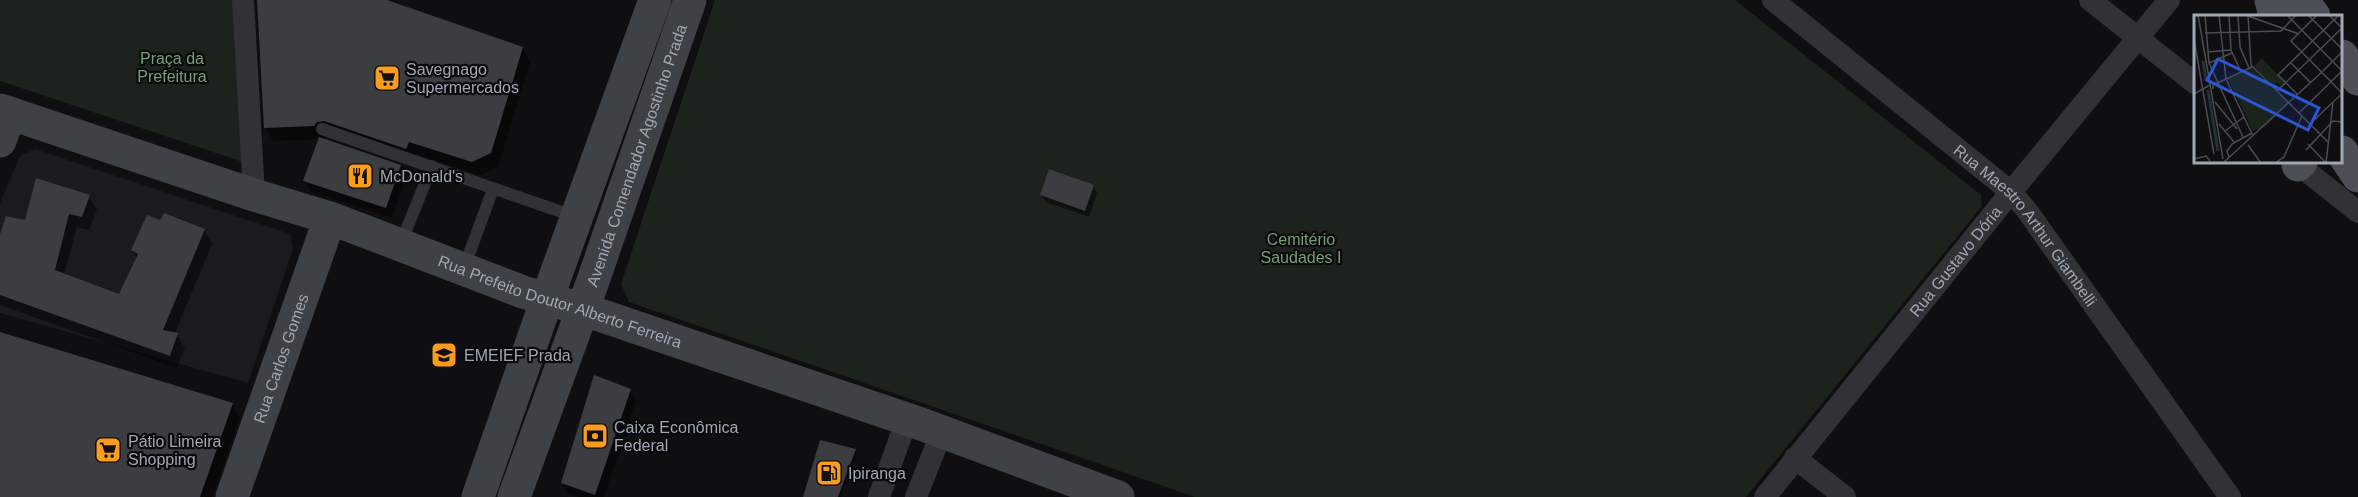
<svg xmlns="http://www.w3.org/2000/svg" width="2358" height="497" font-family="Helvetica,sans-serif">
<rect width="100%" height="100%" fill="#0f0f11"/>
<!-- built -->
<path fill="#1b1b1e" d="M 35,149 L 290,234 L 293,249 L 248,383 L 0,313 L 0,203 L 20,156 Z"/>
<!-- green -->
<path fill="#1b231c" d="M 0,0 L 236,0 L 246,163 L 0,81 Z
M 715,0 L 1735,0 L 1981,195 L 1982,206 L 1746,497 L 1195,497 L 629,302 L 621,284 Z"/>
<!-- shadow -->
<path fill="#0007" d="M 257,0 L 383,0 L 522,48 L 530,62 L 498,167 L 480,175 L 416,154 L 414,162 L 325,136 L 322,139 L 400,166 L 406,177 L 392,218 L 311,191 L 305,181 L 319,139 L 273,141 L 265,127 Z
M 37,180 L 89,197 L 97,210 L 89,230 L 77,227 L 64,275 L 120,295 L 137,258 L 133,250 L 161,222 L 204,230 L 212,244 L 175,333 L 185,348 L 177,368 L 0,305 L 0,238 L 26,221 Z
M 1093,186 L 1097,193 L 1089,217 L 1046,202 L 1041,195 Z
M 0,334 L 232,404 L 240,418 L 212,497 L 0,497 Z
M 630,390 L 636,401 L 604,497 L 578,497 L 568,494 L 562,483 Z
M 855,450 L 857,453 L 841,497 L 804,497 Z"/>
<!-- building -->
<path fill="#3b3d41" d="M 257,0 L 387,0 L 523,47 L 491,153 L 472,162 L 409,142 L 406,149 L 324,121 L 317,122 L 314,126 L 264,128 Z
M 319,137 L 401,165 L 386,208 L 303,181 Z
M 1049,169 L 1094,185 L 1085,211 L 1040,195 Z
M 36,178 L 90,195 L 82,217 L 69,214 L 55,270 L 119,294 L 138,254 L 131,250 L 147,215 L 160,220 L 164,213 L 205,229 L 163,330 L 178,333 L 170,356 L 0,295 L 0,234 L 6,216 L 25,220 Z
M 0,332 L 233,403 L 200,497 L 0,497 Z
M 594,375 L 631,389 L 595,495 L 561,483 Z
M 820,440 L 856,449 L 838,497 L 803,497 Z"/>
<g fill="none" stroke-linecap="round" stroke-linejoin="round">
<!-- lane -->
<path stroke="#303236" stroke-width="12" d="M 322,129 L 576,217
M 401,243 L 432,166
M 464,268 L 493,189"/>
<!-- street -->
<g stroke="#303236" stroke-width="22">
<path d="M 243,0 L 254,195"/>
<path id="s1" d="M 1773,0 L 2011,192 L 2028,212 L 2230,497"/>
<path d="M 2090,0 L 2196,84"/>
<path d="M 2295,162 L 2358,212"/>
<path d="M 1795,458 L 1845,497"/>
<path d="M 879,497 L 907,419"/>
<path d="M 916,497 L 942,431"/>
<path id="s2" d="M 1765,497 L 2011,192 L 2169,0"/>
</g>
<!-- secondary -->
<g stroke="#3e4146" stroke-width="33">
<path id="s3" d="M 0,110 L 254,195 L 330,218 L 523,292 L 582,309 L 921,424 L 1118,497"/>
<path d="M 0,141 L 10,113"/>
<path id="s4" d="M 232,497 L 330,218"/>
<path d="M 478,497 L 547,299 L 655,0"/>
<path id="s5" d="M 514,497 L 593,281 L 690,0"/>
</g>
<!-- primary -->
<path stroke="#4c4f55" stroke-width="33" d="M 2271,0 L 2275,16
M 2302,0 L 2314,16
M 2342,56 L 2358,79
M 2342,152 L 2358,176
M 2298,165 L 2301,162"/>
</g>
<!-- icons -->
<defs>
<g id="supermarket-square" transform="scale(1.35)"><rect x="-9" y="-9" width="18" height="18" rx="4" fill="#fb9c1d" stroke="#0a0a0c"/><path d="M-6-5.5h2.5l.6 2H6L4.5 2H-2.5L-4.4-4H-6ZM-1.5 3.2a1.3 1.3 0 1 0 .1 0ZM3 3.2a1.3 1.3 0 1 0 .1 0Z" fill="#111"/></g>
<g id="restaurant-square" transform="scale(1.35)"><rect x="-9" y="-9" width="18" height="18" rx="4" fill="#fb9c1d" stroke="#0a0a0c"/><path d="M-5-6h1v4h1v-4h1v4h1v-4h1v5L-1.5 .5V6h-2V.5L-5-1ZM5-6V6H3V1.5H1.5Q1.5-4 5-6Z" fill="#111"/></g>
<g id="school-square" transform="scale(1.35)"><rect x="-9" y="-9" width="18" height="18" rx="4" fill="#fb9c1d" stroke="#0a0a0c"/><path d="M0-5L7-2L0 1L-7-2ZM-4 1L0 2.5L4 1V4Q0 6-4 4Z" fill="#111"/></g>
<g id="bank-square" transform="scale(1.35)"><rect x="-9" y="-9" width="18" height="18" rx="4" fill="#fb9c1d" stroke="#0a0a0c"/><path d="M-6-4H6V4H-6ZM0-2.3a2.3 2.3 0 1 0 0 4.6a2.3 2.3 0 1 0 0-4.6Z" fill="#111"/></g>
<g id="fuel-square" transform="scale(1.35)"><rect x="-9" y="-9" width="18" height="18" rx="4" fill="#fb9c1d" stroke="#0a0a0c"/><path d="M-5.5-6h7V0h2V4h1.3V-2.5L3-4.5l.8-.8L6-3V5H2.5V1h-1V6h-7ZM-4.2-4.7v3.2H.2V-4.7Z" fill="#111"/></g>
</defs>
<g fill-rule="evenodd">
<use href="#supermarket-square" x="387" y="78"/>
<use href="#restaurant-square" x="360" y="176"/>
<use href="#school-square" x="444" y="355"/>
<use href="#bank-square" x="595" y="436"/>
<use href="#supermarket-square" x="108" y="450"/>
<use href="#fuel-square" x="829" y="473"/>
</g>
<g text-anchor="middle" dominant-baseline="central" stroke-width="4.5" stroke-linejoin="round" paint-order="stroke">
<!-- park labels -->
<g font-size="16" fill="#769f75" stroke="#0a0a0c">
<text x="172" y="58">Praça da<tspan x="172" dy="18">Prefeitura</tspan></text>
<text x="1301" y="239">Cemitério<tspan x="1301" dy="18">Saudades I</tspan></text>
</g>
<!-- poi labels -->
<g font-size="16" fill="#9fa7b3" stroke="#0a0a0c" text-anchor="start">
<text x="406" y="69">Savegnago<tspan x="406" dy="18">Supermercados</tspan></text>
<text x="380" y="176">McDonald's</text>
<text x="464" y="355">EMEIEF Prada</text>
<text x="614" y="427">Caixa Econômica<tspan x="614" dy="18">Federal</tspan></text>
<text x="128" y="441">Pátio Limeira<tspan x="128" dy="18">Shopping</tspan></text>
<text x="848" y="473">Ipiranga</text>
</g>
<!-- street labels -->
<g font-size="16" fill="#9fa7b3" stroke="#0a0a0c">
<text stroke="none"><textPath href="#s5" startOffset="363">Avenida Comendador Agostinho Prada</textPath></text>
<text stroke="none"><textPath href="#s1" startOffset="340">Rua Maestro Arthur Giambelli</textPath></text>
<text stroke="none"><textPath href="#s2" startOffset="303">Rua Gustavo Dória</textPath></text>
<text stroke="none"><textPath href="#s3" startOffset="592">Rua Prefeito Doutor Alberto Ferreira</textPath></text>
<text stroke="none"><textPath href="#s4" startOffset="147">Rua Carlos Gomes</textPath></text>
</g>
</g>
<!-- overview -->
<g transform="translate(2194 15)">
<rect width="148" height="148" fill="#0f0f11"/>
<path d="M 68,43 L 91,68 L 87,71 L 83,67 L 79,71 L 60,51 ZM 58,53 L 94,88 L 72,111 L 59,116 L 34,64 Z" fill="#1b231c"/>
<path fill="none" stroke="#252f35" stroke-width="3" d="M 9,46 L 12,65M 14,75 L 24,136"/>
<path fill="none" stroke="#494c52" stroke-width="1.5" d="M 4,0 L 29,144M 11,0 L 15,48 L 49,122M 25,0 L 32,64 L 59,121M 35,0 L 37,35 L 47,57M 44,0 L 46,32 L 55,53M 54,0 L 57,50 L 97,90M 93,0 L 149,57M 114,0 L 149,35M 123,0 L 97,26 L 148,78M 135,0 L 149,14M 54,1 L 105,19M 11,18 L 87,16 L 102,0M 0,24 L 20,139M 14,37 L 37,35M 15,48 L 38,38M 97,48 L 117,68M 128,57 L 149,36M 19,74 L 19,70 L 58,52M 83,76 L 148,13M 0,79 L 16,70M 104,80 L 84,60 L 145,0M 21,87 L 43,114M 97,90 L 135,128M 105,98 L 149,55M 25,109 L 40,127M 116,109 L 139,87M 31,116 L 50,102M 114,129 L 132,148M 54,130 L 67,148M 112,135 L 139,106 L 149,107M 35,142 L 33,136 L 38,129 L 58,118M 0,144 L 12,141 L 16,146M 29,148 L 128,57M 81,148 L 90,142 L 108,101M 132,148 L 139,87 L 149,78"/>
<path fill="#2a57d4" fill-opacity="0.15" stroke="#2a57d4" stroke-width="3" d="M 24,44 L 125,93 L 114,115 L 13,65 Z"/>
<rect width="148" height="148" fill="none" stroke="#9fa7b3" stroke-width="3"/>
</g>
</svg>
